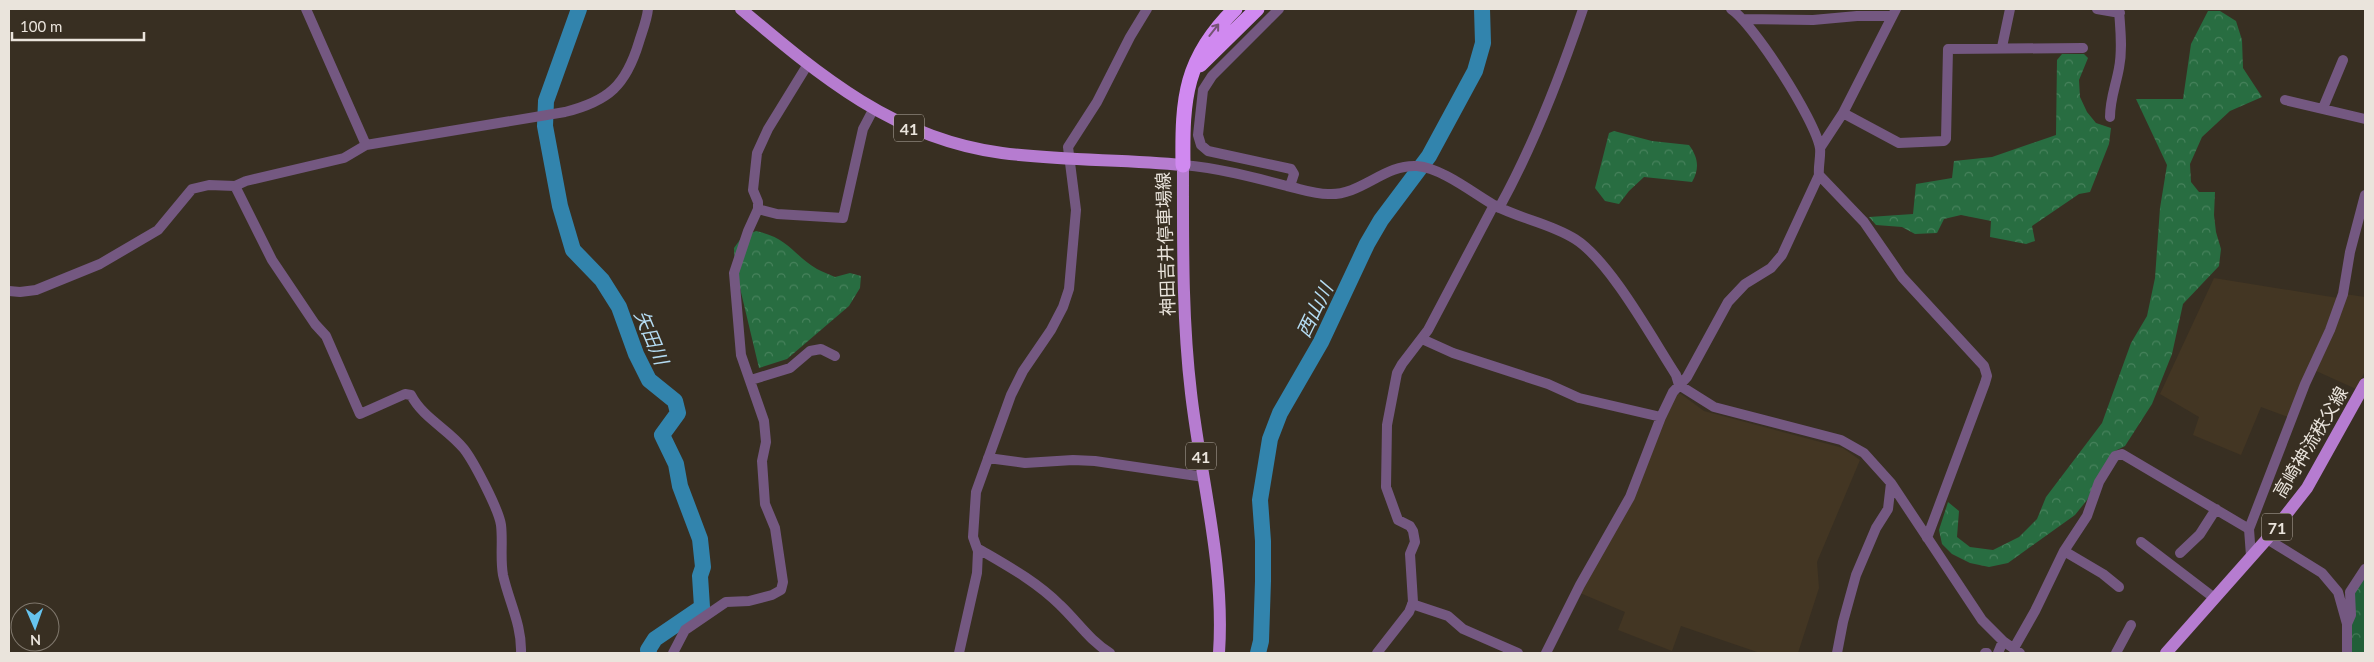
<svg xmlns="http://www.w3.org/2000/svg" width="2374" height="662" font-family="Lato,'Noto Sans JP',sans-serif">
<defs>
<pattern id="forest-crowns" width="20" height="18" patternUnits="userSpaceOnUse" patternTransform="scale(1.25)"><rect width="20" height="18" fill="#286d41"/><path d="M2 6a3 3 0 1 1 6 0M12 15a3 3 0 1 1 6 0" fill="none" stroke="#47825c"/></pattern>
<pattern id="park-crowns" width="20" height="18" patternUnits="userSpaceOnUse" patternTransform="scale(1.25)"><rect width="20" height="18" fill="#215f38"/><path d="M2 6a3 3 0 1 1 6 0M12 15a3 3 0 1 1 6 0" fill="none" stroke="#417654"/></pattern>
</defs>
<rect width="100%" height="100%" fill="#382f22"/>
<!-- built -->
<path fill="#433623" d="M 2214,278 L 2338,298 L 2288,417 L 2261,407 L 2241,455 L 2193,435 L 2199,417 L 2160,394 Z
M 2345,294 L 2365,297 L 2365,371 L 2356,389 L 2314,370 Z
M 1676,394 L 1681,394 L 1704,411 L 1843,448 L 1860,460 L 1817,562 L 1819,588 L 1798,653 L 1760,653 L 1681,626 L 1672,651 L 1618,630 L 1625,612 L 1580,593 Z"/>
<!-- forest -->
<path fill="url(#forest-crowns)" d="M 2208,11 L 2220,11 L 2236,21 L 2242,40 L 2243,68 L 2262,97 L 2230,111 L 2202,137 L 2190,164 L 2191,182 L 2199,192 L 2215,192 L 2214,215 L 2216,232 L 2221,249 L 2219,266 L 2183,304 L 2172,354 L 2152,404 L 2125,446 L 2113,452 L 2087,500 L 2075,515 L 2008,563 L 1989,567 L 1970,563 L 1952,554 L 1942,544 L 1939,530 L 1948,502 L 1959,511 L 1957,537 L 1970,547 L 1993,550 L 2019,537 L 2037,519 L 2046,497 L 2102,423 L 2131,343 L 2147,316 L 2155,278 L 2160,208 L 2167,165 L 2136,99 L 2183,99 L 2191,44 Z
M 2062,54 L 2084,54 L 2088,58 L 2079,80 L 2080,97 L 2087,112 L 2096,123 L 2111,128 L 2109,144 L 2090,192 L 2079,194 L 2032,226 L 2035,241 L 2026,244 L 1990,237 L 1991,221 L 1961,215 L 1944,219 L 1937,233 L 1915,234 L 1902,227 L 1876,225 L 1869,217 L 1913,214 L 1916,184 L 1952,178 L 1954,161 L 1992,157 L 2056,135 L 2057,60 Z
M 1614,131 L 1652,141 L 1689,145 C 1698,157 1700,168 1692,182 L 1644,177 L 1629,191 L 1619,204 L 1605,201 L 1595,188 L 1609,133 Z
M 756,231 C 789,238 792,254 817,269 C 822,272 829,274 835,277 L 850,273 L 861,276 L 860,288 L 849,306 L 787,359 L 759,368 L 735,267 L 734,248 L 742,237 Z"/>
<!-- park -->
<path fill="url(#park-crowns)" d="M 2365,574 L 2365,653 L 2341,653 L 2345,648 L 2353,594 Z"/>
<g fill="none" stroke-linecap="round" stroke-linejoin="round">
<!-- river -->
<path stroke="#3284ad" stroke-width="16" d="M 579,9 L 546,101 L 545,126 L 560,206 L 573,250 L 602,280 L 619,307 L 636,354 L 649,380 L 675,401 L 678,413 L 662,435 L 676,464 L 680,486 L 700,539 L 703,567 L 700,576 L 702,607 L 655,639 L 648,650 L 649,653
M 1258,653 L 1261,641 L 1263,581 L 1263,541 L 1260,500 L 1270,439 L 1280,413 L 1321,342 L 1367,244 L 1381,220 L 1429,156 L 1475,71 L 1483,43 L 1482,9"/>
<!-- minor -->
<path stroke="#745881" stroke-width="10" d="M 306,9 L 366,145
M 1279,9 L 1212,76 L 1203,90 L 1198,135 L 1201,145 L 1208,151 L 1291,169 L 1294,174 L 1290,186
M 1731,9 C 1754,24 1815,120 1820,148 C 1821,157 1818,166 1819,175 L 1864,222 L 1902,277 L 1984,366 L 1987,376 L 1985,383 L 1927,538
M 2097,9 L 2120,13
M 1744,19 L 1813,20 L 1857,16 L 1892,16
M 2002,47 L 2010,9
M 2285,100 L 2365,119
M 2323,108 L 2343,60
M 1843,113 L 1899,143 L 1944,141 L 1946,139 L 1948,49 L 2083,48
M 2110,117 C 2110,99 2116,85 2119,68 C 2123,48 2120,28 2119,9
M 1820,148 L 1843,113 L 1896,9
M 1183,165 C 1218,168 1253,177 1287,186 C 1301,189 1314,194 1328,194 C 1361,196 1384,164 1417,166 C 1442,168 1473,193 1494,205 C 1520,219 1550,223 1575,239 C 1610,261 1652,338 1676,375 L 1679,385 L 1714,407 L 1841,440 L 1864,453 L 1891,483 L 1982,620 L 2003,641 L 2020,653
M 235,186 L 272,260 L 315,324 L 326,336 L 360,414 L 405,394 L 411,395 C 423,418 448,429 464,449 C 474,462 499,510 501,525 C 503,541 500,559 503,575 C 509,602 522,625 521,653
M 1499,208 C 1534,145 1560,77 1583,9
M 758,209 L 777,214 L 843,218 L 863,129 L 873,110
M 9,291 L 20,292 L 36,290 L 100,264 L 158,230 L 192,189 L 209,185 L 235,186 L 246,181 L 344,158 L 366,145 L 565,112 C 609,101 626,85 639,42 C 642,32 647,20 648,9
M 1422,339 L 1453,353 L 1548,384 L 1579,398 L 1661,417
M 751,380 L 790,368 L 810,351 L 821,349 L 835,356
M 988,458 L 1025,463 L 1073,460 L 1095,461 L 1204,477
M 2249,529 L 2305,384 L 2330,330 L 2343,294 L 2350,252 L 2365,195
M 2267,539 L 2322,573 L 2338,592 L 2347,624
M 2141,542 L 2213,597
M 977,548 C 1006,565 1036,581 1060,605 C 1077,621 1090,641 1110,653
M 2064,551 L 2103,574 L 2119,587
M 2180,553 L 2200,534 L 2216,509
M 1412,604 L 1448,616 L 1463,629 L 1518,653
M 2014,648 L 2035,611 L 2064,551 L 2087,516 L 2099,482 L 2115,456 L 2122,454 L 2249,529 L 2251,556
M 673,653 L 685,630 L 726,602 L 749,601 L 772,595 L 781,590 L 783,582 L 775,528 L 765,504 L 762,461 L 766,442 L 764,421 L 741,355 L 734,273 L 748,231 L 758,209 L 758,202 L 753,190 L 757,153 L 768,129 L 808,64
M 959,653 L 977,573 L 978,551 L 973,537 L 976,492 L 1011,395 L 1023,371 L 1051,330 L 1063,307 L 1069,289 L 1076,210 L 1068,147 L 1097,102 L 1130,37 L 1147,9
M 1377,653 L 1409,612 L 1413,602 L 1410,554 L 1415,542 L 1413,531 L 1410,526 L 1398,520 L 1386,487 L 1387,425 L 1397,373 L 1402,364 L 1428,330 L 1494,205
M 1546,653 L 1580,585 L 1630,497 L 1661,417 L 1673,392 L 1687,377 L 1728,302 L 1745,284 L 1771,268 L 1782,255 L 1819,175
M 1837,653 L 1843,622 L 1856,575 L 1876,528 L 1888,509 L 1891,483
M 1985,653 L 1987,653
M 1998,653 L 2003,641
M 2116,653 L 2131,625
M 2347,653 L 2347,624 L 2351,615 L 2350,592 L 2365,569"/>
<!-- major -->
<path stroke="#b67cd0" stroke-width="12" d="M 741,9 C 820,76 895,139 1002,153 C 1062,161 1123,159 1183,165 C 1183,241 1182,317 1191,393 C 1201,480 1225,565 1219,653
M 2166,653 L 2267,539 L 2307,488 L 2365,384"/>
<!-- highway -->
<path stroke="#d089f0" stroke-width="15" d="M 1200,65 L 1257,9
M 1183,165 C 1182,98 1185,58 1235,9"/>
</g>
<!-- one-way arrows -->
<defs><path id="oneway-shaft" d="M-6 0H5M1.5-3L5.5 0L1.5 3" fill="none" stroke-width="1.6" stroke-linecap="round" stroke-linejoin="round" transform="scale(1.25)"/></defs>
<use stroke="#755374" href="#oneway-shaft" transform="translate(1214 30) rotate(-52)"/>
<g text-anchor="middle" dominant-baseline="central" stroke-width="4" stroke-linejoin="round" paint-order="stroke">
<!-- shield labels -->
<g fill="#382f22" stroke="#b5aea4" stroke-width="1">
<rect x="894" y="114.5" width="30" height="27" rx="4"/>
<rect x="1186" y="442.5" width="30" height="27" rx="4"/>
<rect x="2262" y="513.5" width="30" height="27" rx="4"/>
</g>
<g font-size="16" font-weight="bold" fill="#eae4dc">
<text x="909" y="128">41</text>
<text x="1201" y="456">41</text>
<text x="2277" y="527">71</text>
</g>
<!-- street labels -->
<g font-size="18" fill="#eae4dc" stroke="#382f22">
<text transform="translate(1165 244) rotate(-92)">神田吉井停車場線</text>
<text transform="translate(2310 442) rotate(-59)">高崎神流秩父線</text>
</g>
<!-- water labels -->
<g font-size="19" font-style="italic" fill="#b4dbf2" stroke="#382f22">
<text transform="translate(1314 310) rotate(-64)">西山川</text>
<text transform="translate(652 337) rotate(67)">矢田川</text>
</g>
</g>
<!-- border -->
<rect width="2374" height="662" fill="none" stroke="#eae4dc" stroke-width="20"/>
<!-- north arrow -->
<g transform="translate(35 627) rotate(178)"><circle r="24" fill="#382f22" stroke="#7f776c"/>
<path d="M0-4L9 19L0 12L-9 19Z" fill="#67c4ef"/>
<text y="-8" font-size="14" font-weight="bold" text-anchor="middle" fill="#eae4dc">N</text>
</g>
<!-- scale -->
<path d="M12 32v8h132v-8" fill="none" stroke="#eae4dc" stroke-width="2.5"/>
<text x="20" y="32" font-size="15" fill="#eae4dc" stroke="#382f22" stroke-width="4" paint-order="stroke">100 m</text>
</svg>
